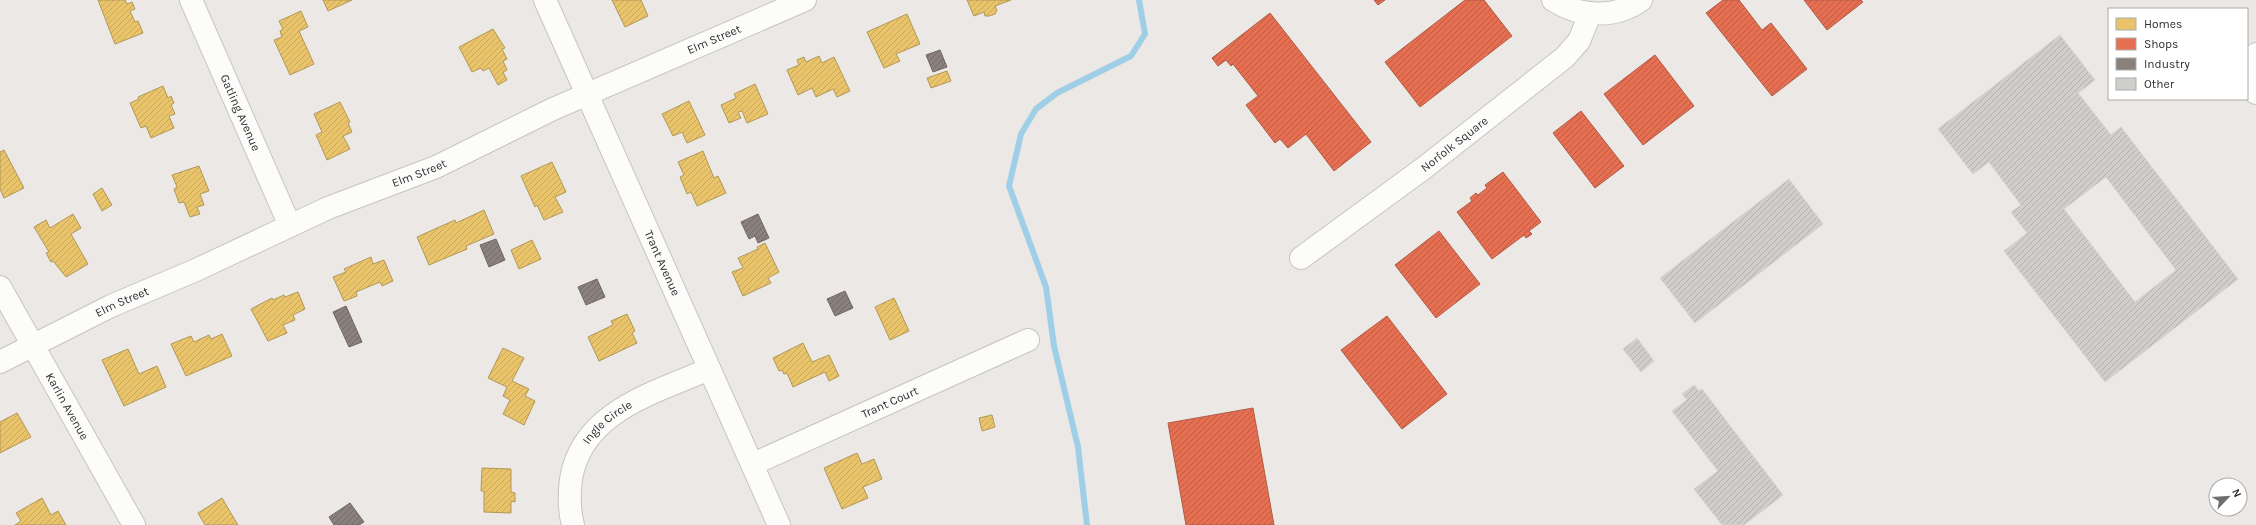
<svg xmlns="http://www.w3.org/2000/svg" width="2256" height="525" font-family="Karla,sans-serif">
<defs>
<pattern id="homes-hatch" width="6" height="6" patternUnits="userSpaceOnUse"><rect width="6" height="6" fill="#e9c46a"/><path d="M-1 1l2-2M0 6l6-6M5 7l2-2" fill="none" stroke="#c8a95c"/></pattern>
<pattern id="shops-hatch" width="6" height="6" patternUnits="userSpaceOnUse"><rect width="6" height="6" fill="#e76f51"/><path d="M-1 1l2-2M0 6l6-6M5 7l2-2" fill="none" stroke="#bc5c44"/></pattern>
<pattern id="industry-hatch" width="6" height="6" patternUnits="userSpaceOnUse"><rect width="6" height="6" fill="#8a817c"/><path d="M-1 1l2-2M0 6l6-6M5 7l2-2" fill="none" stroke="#716a66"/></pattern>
<pattern id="building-hatch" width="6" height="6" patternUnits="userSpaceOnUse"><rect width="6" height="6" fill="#d0cecb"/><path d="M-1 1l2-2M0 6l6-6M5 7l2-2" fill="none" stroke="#b3b1af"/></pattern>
</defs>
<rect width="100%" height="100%" fill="#ebe8e5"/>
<!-- homes -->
<path fill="url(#homes-hatch)" stroke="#b19758" d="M 98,0 L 125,0 L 127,4 L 132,2 L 135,9 L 130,11 L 135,22 L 138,21 L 143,33 L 115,44 Z
M 323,0 L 352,0 L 328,11 Z
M 612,0 L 641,0 L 648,16 L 625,27 Z
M 967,0 L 1011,0 L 995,6 L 997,10 L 995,14 L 989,16 L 985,16 L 984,12 L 974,16 Z
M 301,11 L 308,27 L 299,31 L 314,64 L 290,75 L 274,40 L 282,37 L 280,31 L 283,29 L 279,21 Z
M 907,14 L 920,44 L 896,54 L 900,61 L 884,68 L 867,32 Z
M 493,29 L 505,48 L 502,49 L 507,59 L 503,61 L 507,70 L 503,72 L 507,80 L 498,85 L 489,68 L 483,71 L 481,68 L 472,72 L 459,47 Z
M 819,56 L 822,63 L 834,57 L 850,91 L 837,97 L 833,89 L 816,97 L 812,88 L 798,95 L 787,70 L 799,65 L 797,60 L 804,57 L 806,62 Z
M 947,71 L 951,81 L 931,88 L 927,78 Z
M 755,84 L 768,114 L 747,123 L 742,111 L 738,112 L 741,118 L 729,123 L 721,105 L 736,98 L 734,94 Z
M 163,86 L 168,98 L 171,96 L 174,103 L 171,105 L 175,114 L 169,116 L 174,128 L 151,138 L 146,126 L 141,128 L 130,103 L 139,99 L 138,97 Z
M 689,101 L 705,135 L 687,143 L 682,132 L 673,136 L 662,114 Z
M 340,102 L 350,122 L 348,123 L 352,132 L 343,136 L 350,149 L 327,160 L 316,135 L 322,132 L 314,114 Z
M 4,150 L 24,188 L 4,198 L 0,189 L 0,152 Z
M 703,151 L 714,178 L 718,176 L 726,193 L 697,206 L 691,192 L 687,194 L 680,177 L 684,175 L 678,162 Z
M 552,162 L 566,192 L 555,197 L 563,212 L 544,220 L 537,205 L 535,207 L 521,176 Z
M 199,166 L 209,191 L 200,194 L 204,205 L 197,207 L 200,214 L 190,217 L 184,202 L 179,203 L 174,189 L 177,187 L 172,175 Z
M 102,188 L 112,205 L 102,211 L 93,194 Z
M 484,210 L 494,234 L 466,246 L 467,249 L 429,265 L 417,237 L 455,220 L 456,223 Z
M 73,214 L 81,228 L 71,234 L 88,264 L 66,277 L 53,261 L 51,262 L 46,253 L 49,252 L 34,227 L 46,220 L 50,228 Z
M 532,240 L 541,259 L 519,269 L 511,250 Z
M 765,243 L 779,272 L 768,278 L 771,283 L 743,296 L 732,272 L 743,268 L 738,258 L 758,249 L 757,247 Z
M 371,257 L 373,264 L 384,260 L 393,281 L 382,286 L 380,282 L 356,292 L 357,296 L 344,301 L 333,277 L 346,272 L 344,269 Z
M 298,292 L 305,309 L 293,315 L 295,320 L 283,325 L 287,333 L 268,341 L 251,309 L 272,298 L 273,300 L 284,295 L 285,297 Z
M 894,298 L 909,331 L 890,340 L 875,307 Z
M 627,314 L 635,331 L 632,333 L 637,343 L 599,361 L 588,337 L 613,325 L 611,321 Z
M 222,334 L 232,356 L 186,376 L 171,344 L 191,336 L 194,342 L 209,335 L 211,339 Z
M 803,343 L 812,362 L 829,355 L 839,376 L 829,381 L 825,372 L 793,387 L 787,373 L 784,374 L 782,370 L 779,371 L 773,358 Z
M 503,348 L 524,358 L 512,381 L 529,389 L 525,396 L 535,401 L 524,425 L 503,414 L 510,400 L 503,396 L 507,387 L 488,378 Z
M 128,349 L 139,374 L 157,366 L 166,387 L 124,406 L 102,360 Z
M 17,413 L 31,437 L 0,453 L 0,422 Z
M 992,415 L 995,427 L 982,431 L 979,418 Z
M 857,453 L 862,464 L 874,459 L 882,479 L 863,487 L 868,498 L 842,509 L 824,468 Z
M 482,468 L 511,469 L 511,492 L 515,493 L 515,502 L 511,501 L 511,513 L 484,512 L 484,491 L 481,491 Z
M 42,498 L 51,515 L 58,511 L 66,525 L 15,525 L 21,521 L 16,513 Z
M 222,498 L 238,525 L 205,525 L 198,513 Z"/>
<!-- shops -->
<path fill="url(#shops-hatch)" stroke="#b05c46" d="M 1374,0 L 1385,0 L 1378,5 Z
M 1465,0 L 1484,0 L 1512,36 L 1420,107 L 1385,62 Z
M 1723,0 L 1739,0 L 1762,30 L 1771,23 L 1807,69 L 1772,96 L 1706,13 Z
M 1804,0 L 1861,0 L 1863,2 L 1827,30 Z
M 1270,13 L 1371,142 L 1334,171 L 1306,134 L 1288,148 L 1280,139 L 1275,143 L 1246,105 L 1258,96 L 1233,64 L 1231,66 L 1226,60 L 1218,66 L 1212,58 Z
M 1655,55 L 1694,106 L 1643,145 L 1604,94 Z
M 1581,111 L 1624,166 L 1595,188 L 1553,133 Z
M 1503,172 L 1541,222 L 1529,231 L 1532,234 L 1526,238 L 1524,235 L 1492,259 L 1457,212 L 1472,201 L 1470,198 L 1476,193 L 1478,195 L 1487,188 L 1485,185 Z
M 1439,231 L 1480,284 L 1436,318 L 1395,265 Z
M 1387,316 L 1447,394 L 1402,429 L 1341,350 Z
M 1253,408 L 1274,525 L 1186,525 L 1168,423 Z"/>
<!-- industry -->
<path fill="url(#industry-hatch)" stroke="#6e6865" d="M 940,50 L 947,67 L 933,72 L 926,55 Z
M 758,214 L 769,238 L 758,243 L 755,236 L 749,239 L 741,222 Z
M 496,239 L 505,260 L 489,267 L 480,245 Z
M 597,279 L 605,297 L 586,305 L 578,287 Z
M 845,291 L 853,308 L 835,316 L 827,299 Z
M 346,306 L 362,342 L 349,347 L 333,312 Z
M 350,503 L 364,522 L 359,525 L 334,525 L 329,517 Z"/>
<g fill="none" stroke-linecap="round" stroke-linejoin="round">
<!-- stream -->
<path stroke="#9fcfe6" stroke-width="6" d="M 1087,525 L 1078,447 L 1054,346 L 1046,287 L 1009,186 L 1021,134 L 1036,109 L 1057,93 L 1131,56 L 1145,34 L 1139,0"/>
</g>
<!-- building -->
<path fill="url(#building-hatch)" stroke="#d6d4d1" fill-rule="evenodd" d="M 2060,35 L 2095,80 L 2078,93 L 2111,135 L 2121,127 L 2238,279 L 2105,382 L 2004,251 L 2027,233 L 2011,212 L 2021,205 L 1989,162 L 1973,174 L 1938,129 ZM 2106,177 L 2176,270 L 2135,302 L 2064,209 Z
M 1789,179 L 1823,224 L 1695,323 L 1660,278 Z
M 1637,338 L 1654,361 L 1641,372 L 1623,349 Z
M 1694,385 L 1699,391 L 1702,389 L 1783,495 L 1744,525 L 1722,525 L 1694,489 L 1718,471 L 1672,411 L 1687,400 L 1682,394 Z"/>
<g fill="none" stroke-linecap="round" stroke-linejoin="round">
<!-- minor casing -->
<g stroke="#c6c4c4" stroke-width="24">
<g id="minor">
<path id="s1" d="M 191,0 L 290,226"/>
<path id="s2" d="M 545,0 L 779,525"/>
<path d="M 1553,0 C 1579,17 1615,19 1641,0"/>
<path d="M 2256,54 L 2252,76 L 2256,93"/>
<path id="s3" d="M 1301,258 L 1424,168 L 1565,57 L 1579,41 L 1590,14"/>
<path id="s4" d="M 0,287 L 134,525"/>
<path id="s5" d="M 0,362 L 111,306 L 196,270 L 328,208 L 436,167 L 553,109 L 805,0"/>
<path id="s6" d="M 753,464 L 1028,340"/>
<path id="s7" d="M 573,525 C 569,510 569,495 571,479 C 582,411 655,393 709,369"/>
</g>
</g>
<!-- minor -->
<use href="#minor" stroke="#fcfcfb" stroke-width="22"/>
</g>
<g text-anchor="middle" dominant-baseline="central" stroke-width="4" stroke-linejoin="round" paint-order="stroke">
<!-- street labels -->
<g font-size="12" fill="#2e2e2e" stroke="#fff">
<text stroke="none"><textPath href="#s5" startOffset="784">Elm Street</textPath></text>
<text stroke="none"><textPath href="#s1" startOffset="123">Gatling Avenue</textPath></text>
<text stroke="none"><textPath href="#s3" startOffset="191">Norfolk Square</textPath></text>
<text stroke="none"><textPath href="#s5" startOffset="460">Elm Street</textPath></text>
<text stroke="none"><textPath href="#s2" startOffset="288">Trant Avenue</textPath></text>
<text stroke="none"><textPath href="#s5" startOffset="136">Elm Street</textPath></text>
<text stroke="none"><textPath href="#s6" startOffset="150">Trant Court</textPath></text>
<text stroke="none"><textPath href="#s4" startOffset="137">Karlin Avenue</textPath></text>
<text stroke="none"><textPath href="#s7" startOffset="116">Ingle Circle</textPath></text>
</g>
</g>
<!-- legend -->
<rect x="2108" y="8" width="140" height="92" fill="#ffffff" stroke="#ababab"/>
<rect x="2116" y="18" width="20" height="12" fill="#e9c46a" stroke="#ababab"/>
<text x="2144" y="28" font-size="12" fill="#2e2e2e">Homes</text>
<rect x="2116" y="38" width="20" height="12" fill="#e76f51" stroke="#ababab"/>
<text x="2144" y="48" font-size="12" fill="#2e2e2e">Shops</text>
<rect x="2116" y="58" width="20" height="12" fill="#8a817c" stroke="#ababab"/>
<text x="2144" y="68" font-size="12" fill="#2e2e2e">Industry</text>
<rect x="2116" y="78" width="20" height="12" fill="#d0cecb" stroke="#ababab"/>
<text x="2144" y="88" font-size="12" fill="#2e2e2e">Other</text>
<!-- north arrow -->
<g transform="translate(2228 497) rotate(65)"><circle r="19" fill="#ffffff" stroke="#ababab"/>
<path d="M0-3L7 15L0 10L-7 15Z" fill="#706f6e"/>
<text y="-6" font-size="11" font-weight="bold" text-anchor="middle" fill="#2e2e2e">N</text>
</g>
</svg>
